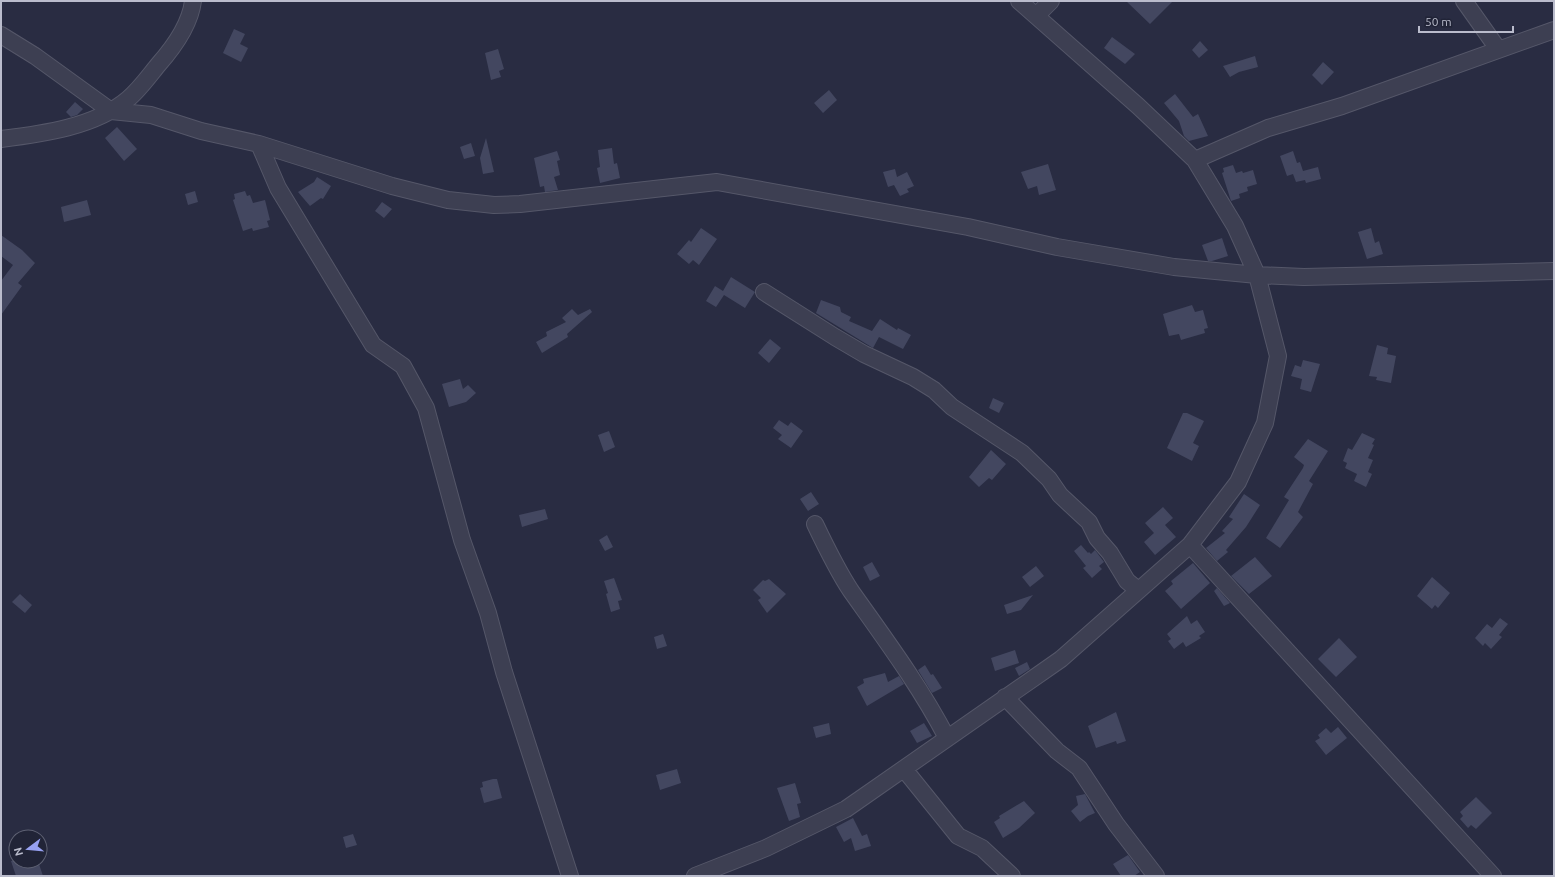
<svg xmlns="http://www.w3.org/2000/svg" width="1555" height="877" font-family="Ubuntu,sans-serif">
<rect width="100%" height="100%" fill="#292c42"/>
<!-- building -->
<path fill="#434760" d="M 1126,1 L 1173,1 L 1150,24 Z
M 234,29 L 245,34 L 240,44 L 248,48 L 241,62 L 223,53 Z
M 1112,37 L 1135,54 L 1125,64 L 1104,48 Z
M 1200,41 L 1208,50 L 1199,58 L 1192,50 Z
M 498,49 L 504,69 L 499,71 L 501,77 L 491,80 L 485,53 Z
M 1255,56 L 1258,67 L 1239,72 L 1230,77 L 1223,66 Z
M 1323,62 L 1334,72 L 1322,85 L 1312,75 Z
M 829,90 L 837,100 L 823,113 L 814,103 Z
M 1175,94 L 1193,117 L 1198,114 L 1208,136 L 1189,141 L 1184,136 L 1179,121 L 1164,103 Z
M 75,102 L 83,109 L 77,115 L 71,117 L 66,112 Z
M 117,127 L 137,149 L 124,161 L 105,138 Z
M 486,138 L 494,172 L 483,174 L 480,158 Z
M 471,143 L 475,156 L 464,159 L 460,147 Z
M 612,148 L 614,164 L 617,163 L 620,178 L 600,183 L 597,168 L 600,167 L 598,150 Z
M 557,151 L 560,160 L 557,161 L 560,175 L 554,177 L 558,190 L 545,192 L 544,186 L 540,187 L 534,158 Z
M 1293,151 L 1297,163 L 1300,162 L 1304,174 L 1303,171 L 1318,167 L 1321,179 L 1306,183 L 1305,180 L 1296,182 L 1293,174 L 1287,176 L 1280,156 Z
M 1048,164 L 1056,190 L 1039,195 L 1037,186 L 1028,189 L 1021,172 Z
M 1233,165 L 1236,173 L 1242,171 L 1243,173 L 1253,170 L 1257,184 L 1247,187 L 1248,191 L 1239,194 L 1240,198 L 1231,201 L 1222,173 L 1224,172 L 1223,168 Z
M 895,169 L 897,177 L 907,172 L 914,186 L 907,189 L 909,192 L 900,196 L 894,185 L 888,187 L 883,172 Z
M 317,177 L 331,186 L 323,199 L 321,198 L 310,206 L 298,192 L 314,182 Z
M 195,191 L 198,202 L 188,205 L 185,194 Z
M 245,191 L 247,196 L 250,195 L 253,203 L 265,200 L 270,220 L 267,221 L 269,227 L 253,231 L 252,228 L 243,231 L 233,200 L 235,199 L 234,194 Z
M 87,200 L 91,215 L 64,222 L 61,207 Z
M 382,202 L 392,209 L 384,218 L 375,211 Z
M 701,228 L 717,239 L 699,265 L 693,260 L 689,264 L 677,254 L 689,240 L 691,242 Z
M 1371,228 L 1375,243 L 1379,241 L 1383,254 L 1367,259 L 1358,232 Z
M 1,235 L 22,250 L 35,263 L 18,283 L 22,286 L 1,315 L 1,281 L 13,265 L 1,256 Z
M 1222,238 L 1228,256 L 1212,261 L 1208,261 L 1202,245 Z
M 731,277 L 755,292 L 745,308 L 724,295 L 716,307 L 706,301 L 715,286 L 723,291 Z
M 821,300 L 840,307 L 841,312 L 851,317 L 849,321 L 872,331 L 880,319 L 897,330 L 898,328 L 911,335 L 903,349 L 879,337 L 873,348 L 816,313 Z
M 1192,305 L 1195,312 L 1203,310 L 1208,328 L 1204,329 L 1205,333 L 1181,340 L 1179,334 L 1169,336 L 1163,314 Z
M 572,309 L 578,315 L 590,309 L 592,312 L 567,334 L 568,337 L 542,353 L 536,342 L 547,336 L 546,332 L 566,322 L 562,318 Z
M 770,339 L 781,348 L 769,363 L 758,353 Z
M 1377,345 L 1388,348 L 1387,354 L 1396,356 L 1391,383 L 1376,380 L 1377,377 L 1369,376 Z
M 1303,360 L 1320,364 L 1311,392 L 1300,389 L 1302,379 L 1291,376 L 1295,365 L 1301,367 Z
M 460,379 L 463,389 L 468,385 L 476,393 L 466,402 L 449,407 L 442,384 Z
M 993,398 L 1004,403 L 999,413 L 989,408 Z
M 1183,413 L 1187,413 L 1204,421 L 1193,443 L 1199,446 L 1192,461 L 1167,448 Z
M 779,420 L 788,426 L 791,422 L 803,431 L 791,448 L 778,439 L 782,435 L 773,428 Z
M 609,431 L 615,447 L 604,452 L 598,435 Z
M 1362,433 L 1375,439 L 1372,444 L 1374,445 L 1368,458 L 1373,460 L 1368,472 L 1372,474 L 1366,487 L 1354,481 L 1357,474 L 1345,468 L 1347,463 L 1343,461 L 1348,448 L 1352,450 Z
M 1308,439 L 1328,451 L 1309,481 L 1313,484 L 1298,512 L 1303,517 L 1280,548 L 1266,538 L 1289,500 L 1284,497 L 1303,468 L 1304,465 L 1294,457 Z
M 991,450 L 1006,464 L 992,480 L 989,478 L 979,487 L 969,477 Z
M 811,492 L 819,504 L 808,511 L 800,499 Z
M 1244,494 L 1260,505 L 1246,527 L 1226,550 L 1228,552 L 1217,561 L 1206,548 L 1225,533 L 1222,531 L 1233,519 L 1229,517 Z
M 1163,507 L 1173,518 L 1165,525 L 1176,537 L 1155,555 L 1144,542 L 1154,533 L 1145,523 Z
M 545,509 L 548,519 L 522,527 L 519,515 Z
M 607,535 L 613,547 L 605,551 L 599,540 Z
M 1081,545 L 1088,553 L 1089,552 L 1091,554 L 1095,550 L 1104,562 L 1099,566 L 1102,569 L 1092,578 L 1083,568 L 1086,566 L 1074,551 Z
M 1255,557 L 1272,576 L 1249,594 L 1231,576 Z
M 872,562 L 880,576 L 870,581 L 863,567 Z
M 1193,563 L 1210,583 L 1181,609 L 1165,591 L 1173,584 L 1171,581 Z
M 1036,566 L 1044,576 L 1030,587 L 1022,577 Z
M 1432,577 L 1450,593 L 1438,608 L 1435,605 L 1432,609 L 1417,596 Z
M 614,578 L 622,600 L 618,601 L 620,609 L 611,612 L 606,594 L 608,593 L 604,581 Z
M 769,579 L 786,594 L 767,613 L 758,600 L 761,598 L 753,590 L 763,580 L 765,581 Z
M 1217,588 L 1230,603 L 1224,606 L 1214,591 Z
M 20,594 L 32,605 L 25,613 L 12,602 Z
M 1033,595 L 1021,610 L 1007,614 L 1004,605 Z
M 1187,616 L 1191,624 L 1197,620 L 1205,632 L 1199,636 L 1201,638 L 1186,647 L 1183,642 L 1174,649 L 1168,641 L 1171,639 L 1167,634 Z
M 1500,618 L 1508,624 L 1499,635 L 1502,637 L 1491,649 L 1485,643 L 1483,646 L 1475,638 L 1487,624 L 1492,628 Z
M 663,634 L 667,646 L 657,649 L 654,637 Z
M 1339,638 L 1357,657 L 1336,677 L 1318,659 Z
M 1015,650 L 1019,663 L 995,671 L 991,658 Z
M 1027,662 L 1030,669 L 1019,676 L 1015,668 Z
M 925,665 L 931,675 L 933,674 L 942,688 L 932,693 L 918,670 Z
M 885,673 L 888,682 L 899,676 L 904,684 L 867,706 L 857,687 L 864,683 L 863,679 Z
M 1116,712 L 1126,741 L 1117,744 L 1116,741 L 1096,748 L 1088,726 Z
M 829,723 L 831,734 L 816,738 L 813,727 Z
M 924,723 L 932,736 L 917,743 L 910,731 Z
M 1338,727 L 1347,738 L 1326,755 L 1315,741 L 1320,738 L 1318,735 L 1326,728 L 1331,733 Z
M 677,769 L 681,783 L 660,790 L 656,775 Z
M 493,779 L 497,779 L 502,798 L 484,803 L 480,788 L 483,787 L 482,782 Z
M 795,783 L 801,803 L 797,804 L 800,817 L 789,821 L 777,788 Z
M 1085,794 L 1095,813 L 1088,816 L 1080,822 L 1071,811 L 1078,805 L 1076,796 Z
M 1476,797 L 1492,813 L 1476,829 L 1471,825 L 1468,828 L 1460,819 L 1463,816 L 1460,812 Z
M 1024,801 L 1035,813 L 1019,828 L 1003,838 L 994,822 L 1000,818 L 999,816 Z
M 853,818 L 862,836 L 867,834 L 871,846 L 855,851 L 851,838 L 844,842 L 836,827 Z
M 353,834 L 357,845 L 346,848 L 343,837 Z
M 1128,855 L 1140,872 L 1134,876 L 1121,876 L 1113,864 Z
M 11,861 L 38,861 L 43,876 L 16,876 Z"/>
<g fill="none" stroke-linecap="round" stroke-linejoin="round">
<!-- minor casing -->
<g stroke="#555769" stroke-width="18">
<path id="minor" d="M 1464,1 L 1498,49
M 1036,16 L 1051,1
M 1,35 L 35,56 L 111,111 L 151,115 L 201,131 L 259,144 L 392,186 L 448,200 L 494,205 L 520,204 L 717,182 L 968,227 L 1057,247 L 1174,267 L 1257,275 L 1304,277 L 1554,271
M 1,139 C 42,134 95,127 128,99 C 139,90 149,76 158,65 C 174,47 190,25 193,1
M 259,144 L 278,188 L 373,345 L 403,366 L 426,408 L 462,540 L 488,613 L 504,672 L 570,876
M 1195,160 L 1268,128 L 1342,106 L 1554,30
M 764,292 L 835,337 L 864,354 L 913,377 L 934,390 L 952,407 L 1022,453 L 1049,479 L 1060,495 L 1089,522 L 1097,538 L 1110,553 L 1127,581 L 1138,590
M 815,524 C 826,547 837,570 851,591 C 885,639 920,686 947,738
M 1190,545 L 1493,876
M 1005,697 L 1057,751 L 1079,768 L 1116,824 L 1156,876
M 904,769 L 958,836 L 982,848 L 1012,876
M 695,876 L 766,848 L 846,809 L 1061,659 L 1190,545 L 1238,482 L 1265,423 L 1278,356 L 1257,275 L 1235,226 L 1195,160 L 1138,106 L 1019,1"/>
</g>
<!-- minor -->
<use href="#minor" stroke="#3d3f52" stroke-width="16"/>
</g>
<!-- border -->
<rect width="1555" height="877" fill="none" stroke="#babccc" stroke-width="4"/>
<!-- north arrow -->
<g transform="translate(28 849) rotate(254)"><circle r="19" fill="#212437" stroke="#5e6173"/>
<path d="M0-3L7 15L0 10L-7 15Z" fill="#97a1f3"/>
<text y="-6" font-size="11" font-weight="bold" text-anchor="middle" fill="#babccc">N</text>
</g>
<!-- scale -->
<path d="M1419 26v6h94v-6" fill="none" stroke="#babccc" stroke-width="2"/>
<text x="1425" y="26" font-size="12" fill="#babccc" stroke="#212437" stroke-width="3" paint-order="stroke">50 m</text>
</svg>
